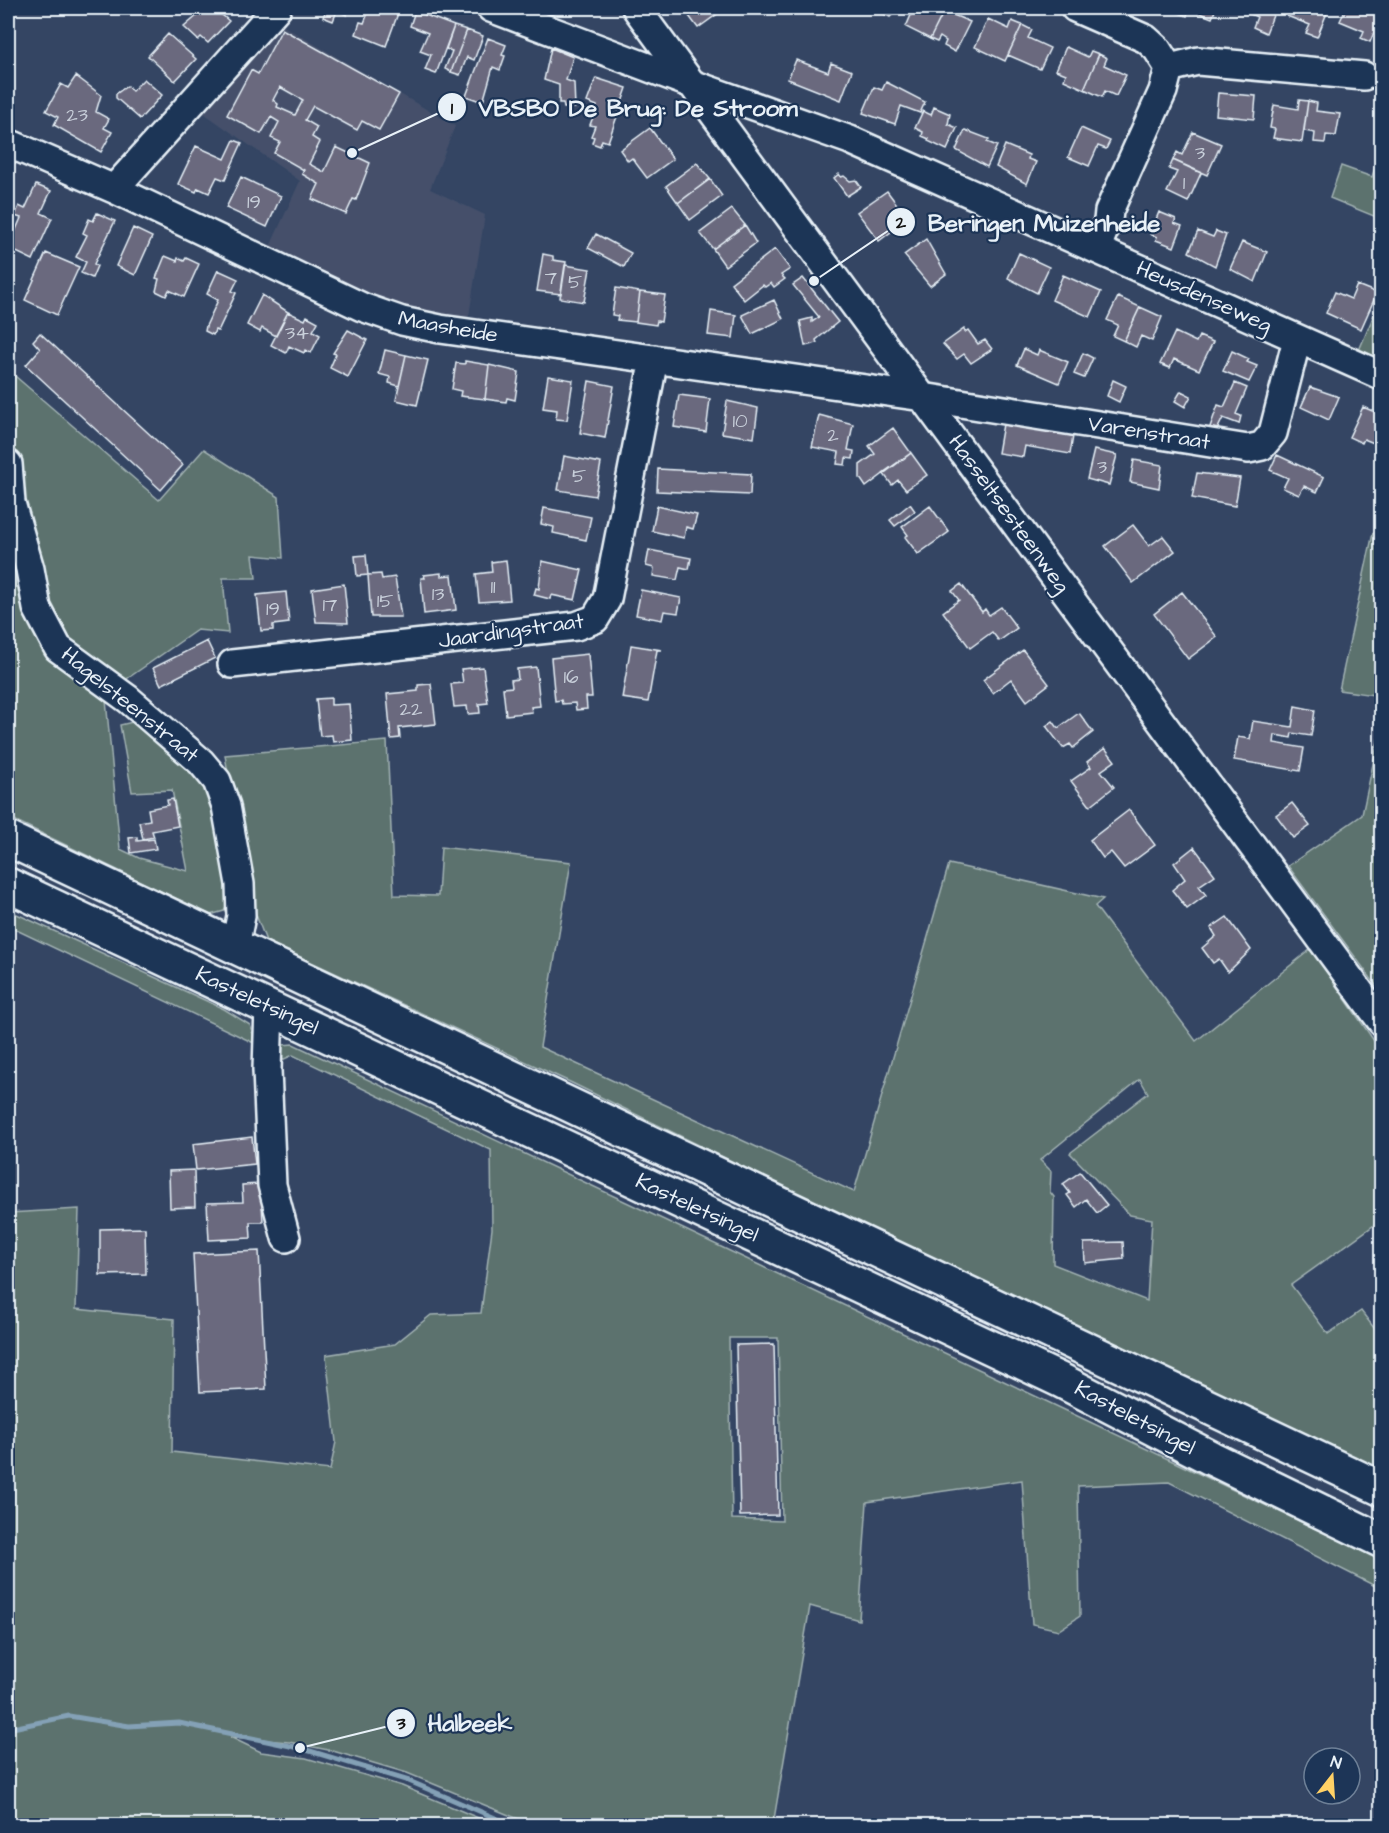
<svg xmlns="http://www.w3.org/2000/svg" width="1389" height="1833" font-family="'Architects Daughter',sans-serif">
<rect width="100%" height="100%" fill="#344563"/>
<filter id="ink" filterUnits="userSpaceOnUse"><feTurbulence type="fractalNoise" baseFrequency=".0167" numOctaves="2"/><feDisplacementMap in="SourceGraphic" scale="12" xChannelSelector="R" yChannelSelector="G"/><feConvolveMatrix kernelMatrix="1 2 1 2 8 2 1 2 1" color-interpolation-filters="sRGB"/></filter>
<g filter="url(#ink)">
<!-- built -->
<path fill="#44506b" d="M 275,21 L 455,126 L 430,189 L 485,215 L 468,322 L 387,305 L 268,251 L 300,181 L 198,109 Z"/>
<!-- green -->
<path fill="#5b726e" stroke="#a2b2b3" stroke-width="1.5" fill-rule="evenodd" d="M 1381,148 L 1381,219 L 1330,198 L 1341,166 L 1372,177 Z
M 1381,298 L 1381,363 L 1357,355 Z
M 8,370 L 159,500 L 204,449 L 279,497 L 283,558 L 253,555 L 256,578 L 223,578 L 228,633 L 197,630 L 121,683 L 206,755 L 231,899 L 224,911 L 210,915 L 8,817 ZM 89,684 L 137,721 L 120,725 L 132,792 L 172,790 L 188,871 L 139,858 L 120,849 L 106,700 Z
M 1373,533 L 1381,536 L 1381,696 L 1339,690 Z
M 1381,727 L 1381,992 L 1288,866 L 1362,815 Z
M 387,741 L 394,895 L 438,896 L 441,847 L 571,862 L 540,1047 L 854,1192 L 949,864 L 1103,899 L 1095,906 L 1196,1041 L 1311,949 L 1381,1051 L 1381,1220 L 1291,1285 L 1328,1334 L 1361,1311 L 1381,1337 L 1381,1470 L 815,1202 L 572,1083 L 266,941 L 248,894 L 225,755 ZM 1140,1079 L 1148,1093 L 1070,1153 L 1130,1215 L 1152,1219 L 1147,1301 L 1053,1264 L 1054,1197 L 1050,1192 L 1051,1171 L 1040,1160 Z
M 8,910 L 224,1009 L 250,1025 L 256,1044 L 8,926 Z
M 293,1044 L 1381,1560 L 1381,1589 L 1169,1482 L 1078,1486 L 1080,1616 L 1059,1630 L 1032,1624 L 1022,1480 L 867,1502 L 859,1620 L 810,1606 L 773,1825 L 533,1825 L 407,1773 L 333,1751 L 289,1742 L 230,1737 L 261,1752 L 306,1758 L 402,1786 L 495,1825 L 8,1826 L 8,1213 L 79,1209 L 76,1309 L 174,1319 L 172,1452 L 330,1470 L 336,1442 L 326,1355 L 395,1344 L 431,1315 L 481,1313 L 492,1229 L 491,1150 L 293,1055 L 284,1059 L 280,1065 L 274,1051 L 282,1045 ZM 729,1338 L 778,1338 L 782,1521 L 732,1519 Z"/>
<g fill="none" stroke-linecap="round" stroke-linejoin="round">
<!-- stream -->
<path stroke="#84a1b6" stroke-width="5" d="M 8,1729 L 69,1716 L 129,1726 L 179,1723 L 300,1748 L 409,1781 L 514,1826"/>
</g>
<!-- building -->
<path fill="#6a697e" stroke="#e8f1f8" stroke-width="1.5" fill-rule="evenodd" d="M 206,8 L 214,8 L 229,21 L 208,43 L 201,37 L 198,40 L 184,27 Z
M 327,8 L 350,8 L 347,15 L 337,11 L 333,21 L 323,17 Z
M 370,8 L 400,8 L 386,46 L 356,34 L 360,22 L 364,23 Z
M 683,8 L 717,8 L 720,12 L 698,28 Z
M 872,8 L 899,8 L 890,17 Z
M 914,8 L 939,8 L 944,11 L 930,39 L 906,27 Z
M 1179,8 L 1216,8 L 1212,18 L 1189,9 L 1187,16 L 1177,12 Z
M 1237,8 L 1276,8 L 1266,33 L 1253,27 L 1257,17 Z
M 1291,8 L 1329,8 L 1317,37 L 1306,33 L 1310,25 L 1287,16 Z
M 1346,8 L 1369,8 L 1382,13 L 1370,42 L 1361,38 L 1364,31 L 1340,21 Z
M 415,11 L 454,26 L 436,74 L 425,70 L 431,55 L 420,51 L 428,33 L 410,26 Z
M 944,11 L 970,22 L 955,52 L 944,46 L 946,41 L 940,37 L 937,42 L 930,39 Z
M 988,19 L 1009,29 L 1012,21 L 1022,25 L 1005,61 L 975,47 Z
M 1022,25 L 1032,30 L 1028,38 L 1050,48 L 1040,69 L 1008,55 Z
M 454,26 L 467,30 L 451,72 L 445,69 L 452,51 L 446,49 Z
M 282,29 L 399,94 L 379,130 L 362,121 L 357,130 L 313,106 L 305,120 L 317,127 L 312,137 L 320,142 L 309,164 L 324,172 L 336,147 L 370,163 L 356,200 L 353,199 L 346,214 L 312,199 L 319,184 L 302,174 L 304,170 L 274,153 L 280,142 L 271,138 L 279,122 L 271,117 L 261,134 L 227,115 L 251,70 L 258,74 ZM 280,87 L 303,100 L 295,115 L 277,107 L 278,104 L 273,100 Z
M 467,30 L 483,36 L 474,60 L 467,57 L 460,75 L 451,72 Z
M 168,34 L 196,59 L 175,81 L 148,56 Z
M 488,38 L 506,45 L 502,55 L 505,56 L 500,70 L 493,67 L 483,102 L 466,96 Z
M 1066,47 L 1088,57 L 1091,51 L 1099,54 L 1084,89 L 1064,80 L 1066,74 L 1056,70 Z
M 551,48 L 573,57 L 566,80 L 574,83 L 575,108 L 564,108 L 563,103 L 559,103 L 559,85 L 544,80 Z
M 1099,54 L 1107,58 L 1104,65 L 1126,75 L 1116,96 L 1105,91 L 1102,97 L 1084,89 Z
M 796,60 L 828,72 L 831,63 L 852,71 L 841,100 L 788,79 Z
M 76,76 L 101,95 L 96,112 L 109,119 L 104,128 L 112,132 L 101,152 L 54,125 L 58,117 L 46,111 L 61,84 L 68,88 Z
M 596,78 L 627,88 L 608,142 L 602,140 L 600,146 L 592,143 L 594,137 L 591,136 L 595,126 L 590,125 L 597,106 L 587,102 Z
M 144,79 L 162,95 L 140,119 L 116,98 L 116,94 L 127,86 L 132,91 Z
M 886,82 L 925,102 L 920,113 L 901,106 L 895,124 L 863,113 L 874,87 L 882,90 Z
M 1218,93 L 1256,96 L 1254,119 L 1216,115 Z
M 1299,100 L 1308,101 L 1302,142 L 1273,138 L 1275,129 L 1270,128 L 1274,105 L 1298,109 Z
M 1308,101 L 1317,103 L 1316,111 L 1340,114 L 1336,136 L 1326,135 L 1325,143 L 1314,142 L 1315,133 L 1304,131 Z
M 934,107 L 950,114 L 948,124 L 957,128 L 947,150 L 928,141 L 929,139 L 922,136 L 923,132 L 915,128 L 923,111 L 931,115 Z
M 650,128 L 673,159 L 647,178 L 632,158 L 628,161 L 620,150 Z
M 1081,128 L 1110,141 L 1106,149 L 1098,146 L 1089,166 L 1068,157 Z
M 965,130 L 989,139 L 987,142 L 997,146 L 987,167 L 956,150 Z
M 1193,132 L 1221,144 L 1207,175 L 1173,160 L 1177,152 L 1182,155 Z
M 234,140 L 242,143 L 225,180 L 217,177 L 209,193 L 198,188 L 196,192 L 178,184 L 196,146 L 225,159 Z
M 1005,145 L 1029,155 L 1028,159 L 1036,162 L 1027,184 L 996,167 Z
M 1173,160 L 1201,173 L 1188,202 L 1167,192 L 1177,172 L 1169,169 Z
M 697,163 L 710,179 L 678,203 L 666,186 Z
M 839,174 L 841,177 L 844,176 L 850,181 L 856,180 L 861,187 L 847,196 L 834,178 Z
M 241,177 L 281,196 L 267,227 L 226,208 Z
M 710,179 L 722,196 L 690,220 L 678,203 Z
M 36,185 L 51,191 L 41,213 L 52,218 L 33,260 L 8,248 L 21,218 L 15,216 L 19,206 L 25,209 Z
M 887,191 L 908,219 L 879,241 L 857,212 Z
M 732,209 L 745,225 L 713,249 L 700,233 Z
M 1159,212 L 1176,219 L 1174,223 L 1182,226 L 1174,247 L 1156,240 L 1157,237 L 1150,234 Z
M 97,213 L 115,221 L 94,264 L 97,266 L 92,278 L 81,273 L 86,262 L 76,257 L 87,235 L 83,233 L 89,219 L 93,221 Z
M 745,225 L 756,243 L 725,266 L 713,249 Z
M 133,228 L 152,237 L 135,275 L 116,266 Z
M 1198,231 L 1213,237 L 1216,231 L 1226,235 L 1215,266 L 1189,252 Z
M 596,234 L 631,253 L 624,267 L 588,248 Z
M 926,239 L 946,274 L 930,286 L 904,255 Z
M 1242,242 L 1267,252 L 1255,282 L 1230,269 Z
M 775,249 L 790,269 L 781,275 L 785,279 L 774,287 L 771,283 L 765,287 L 763,285 L 744,300 L 731,283 Z
M 46,253 L 79,267 L 57,315 L 25,300 Z
M 1019,253 L 1049,267 L 1037,293 L 1008,278 Z
M 543,254 L 553,256 L 553,260 L 566,262 L 561,294 L 537,291 Z
M 165,256 L 177,261 L 178,258 L 184,261 L 186,258 L 199,264 L 184,297 L 169,290 L 166,296 L 156,291 L 159,279 L 156,278 Z
M 565,265 L 590,269 L 584,302 L 560,298 Z
M 218,270 L 238,279 L 232,291 L 236,293 L 218,331 L 215,330 L 213,335 L 205,331 L 206,326 L 218,300 L 207,294 Z
M 1063,275 L 1101,292 L 1090,317 L 1052,300 Z
M 803,278 L 838,322 L 816,340 L 817,343 L 805,346 L 800,321 L 812,318 L 812,322 L 819,317 L 793,285 Z
M 1357,285 L 1377,293 L 1361,329 L 1326,313 L 1335,292 L 1351,299 Z
M 616,288 L 640,292 L 636,322 L 617,320 L 618,316 L 612,315 Z
M 640,292 L 665,295 L 661,322 L 657,321 L 656,325 L 636,322 Z
M 262,295 L 288,312 L 276,336 L 262,328 L 260,332 L 247,325 Z
M 1118,297 L 1140,307 L 1124,341 L 1113,336 L 1118,325 L 1107,320 Z
M 774,300 L 783,319 L 752,334 L 742,315 Z
M 1140,307 L 1162,317 L 1152,341 L 1141,336 L 1136,347 L 1124,341 Z
M 711,311 L 736,315 L 733,338 L 708,335 Z
M 288,312 L 305,320 L 307,316 L 318,322 L 313,331 L 320,335 L 311,353 L 305,350 L 304,353 L 289,346 L 286,353 L 271,345 Z
M 964,329 L 965,332 L 968,330 L 978,344 L 985,340 L 992,349 L 971,363 L 964,354 L 957,359 L 943,344 Z
M 348,330 L 367,340 L 348,377 L 330,368 L 336,354 L 333,353 Z
M 1175,332 L 1196,342 L 1199,336 L 1213,342 L 1199,370 L 1174,359 L 1170,368 L 1160,364 Z
M 40,333 L 183,465 L 161,490 L 26,365 L 40,349 L 33,341 Z
M 1024,349 L 1037,355 L 1039,350 L 1068,362 L 1059,383 L 1017,365 Z
M 385,350 L 406,355 L 399,386 L 389,383 L 390,377 L 379,374 Z
M 1232,351 L 1249,359 L 1247,362 L 1257,366 L 1249,382 L 1223,371 Z
M 1083,353 L 1093,358 L 1084,378 L 1074,374 Z
M 406,355 L 428,360 L 417,405 L 396,400 Z
M 465,361 L 489,365 L 485,399 L 460,396 L 461,391 L 452,389 L 456,363 L 465,364 Z
M 489,365 L 519,372 L 515,400 L 507,398 L 506,402 L 485,399 Z
M 548,376 L 573,380 L 567,420 L 556,419 L 557,410 L 543,408 Z
M 1113,380 L 1126,386 L 1119,402 L 1107,396 Z
M 589,381 L 614,386 L 605,438 L 580,433 Z
M 1235,383 L 1247,388 L 1236,414 L 1241,416 L 1239,424 L 1223,418 L 1217,430 L 1210,427 L 1218,405 L 1224,407 Z
M 1310,387 L 1339,397 L 1329,420 L 1301,407 Z
M 1181,391 L 1191,396 L 1185,407 L 1175,401 Z
M 679,395 L 710,399 L 706,432 L 674,427 Z
M 727,401 L 758,408 L 754,438 L 722,433 Z
M 1363,407 L 1382,415 L 1381,446 L 1364,439 L 1362,443 L 1349,437 Z
M 819,415 L 853,424 L 848,450 L 854,451 L 853,459 L 846,458 L 845,465 L 837,464 L 839,452 L 812,447 Z
M 1003,424 L 1073,436 L 1070,454 L 1025,446 L 1023,457 L 998,453 Z
M 893,428 L 911,453 L 866,487 L 860,478 L 860,465 L 875,454 L 869,446 Z
M 1094,450 L 1117,455 L 1109,485 L 1087,479 Z
M 911,453 L 927,475 L 906,490 L 898,480 L 892,485 L 883,473 Z
M 1277,455 L 1324,477 L 1317,492 L 1304,486 L 1299,495 L 1283,488 L 1288,478 L 1270,470 Z
M 564,456 L 601,463 L 595,496 L 558,490 Z
M 1134,460 L 1162,465 L 1159,488 L 1130,482 Z
M 658,469 L 751,474 L 750,495 L 657,491 Z
M 1197,473 L 1240,478 L 1235,506 L 1192,498 Z
M 910,504 L 915,511 L 895,526 L 890,520 Z
M 657,506 L 697,515 L 693,529 L 686,527 L 684,538 L 652,531 Z
M 930,506 L 949,532 L 918,554 L 905,537 L 908,535 L 902,527 Z
M 544,508 L 591,517 L 586,540 L 553,533 L 554,527 L 541,524 Z
M 1133,525 L 1149,546 L 1163,536 L 1175,551 L 1133,583 L 1105,546 Z
M 649,550 L 691,558 L 689,569 L 680,567 L 677,580 L 653,576 L 654,568 L 646,566 Z
M 366,555 L 368,575 L 357,576 L 355,556 Z
M 506,560 L 510,600 L 479,602 L 476,574 L 492,572 L 491,562 Z
M 542,561 L 582,570 L 575,600 L 551,595 L 550,599 L 534,595 L 536,588 L 539,589 Z
M 441,573 L 441,576 L 452,575 L 456,610 L 424,614 L 421,578 L 425,578 L 424,575 Z
M 381,574 L 382,579 L 395,577 L 401,617 L 371,617 L 368,575 Z
M 344,584 L 348,623 L 316,622 L 312,589 Z
M 961,584 L 982,612 L 985,609 L 989,615 L 1001,607 L 1017,628 L 999,641 L 992,632 L 970,648 L 943,612 L 959,600 L 952,591 Z
M 641,590 L 681,598 L 678,613 L 664,611 L 662,620 L 636,615 Z
M 286,592 L 289,623 L 273,625 L 273,630 L 261,631 L 257,595 Z
M 1182,592 L 1217,637 L 1188,659 L 1154,614 Z
M 207,641 L 215,658 L 161,685 L 153,668 Z
M 631,645 L 662,650 L 657,650 L 648,702 L 622,698 Z
M 1023,650 L 1049,684 L 1027,701 L 1011,679 L 993,693 L 983,680 Z
M 588,654 L 592,697 L 586,697 L 587,709 L 576,710 L 575,703 L 562,704 L 561,700 L 555,701 L 551,658 Z
M 483,667 L 488,703 L 479,704 L 480,713 L 468,714 L 467,706 L 454,707 L 451,684 L 463,683 L 461,669 Z
M 536,667 L 540,706 L 531,707 L 532,712 L 506,715 L 503,688 L 512,687 L 511,680 L 518,679 L 517,669 Z
M 431,684 L 436,724 L 399,728 L 400,738 L 391,739 L 387,694 L 418,691 L 418,685 Z
M 331,698 L 331,705 L 349,704 L 352,740 L 333,742 L 332,735 L 320,736 L 316,699 Z
M 1295,706 L 1315,710 L 1311,736 L 1292,733 L 1291,738 L 1275,735 L 1274,743 L 1304,748 L 1300,771 L 1234,760 L 1238,737 L 1250,739 L 1253,721 L 1292,727 Z
M 1079,713 L 1093,732 L 1073,748 L 1070,744 L 1063,748 L 1046,726 L 1053,721 L 1058,728 Z
M 1105,748 L 1115,761 L 1101,771 L 1114,787 L 1090,806 L 1071,781 L 1091,767 L 1087,762 Z
M 173,799 L 178,826 L 152,831 L 154,837 L 143,839 L 139,822 L 150,820 L 148,809 L 168,805 L 167,800 Z
M 1292,803 L 1310,826 L 1293,838 L 1276,815 Z
M 1129,810 L 1155,845 L 1124,868 L 1111,852 L 1103,858 L 1090,840 Z
M 137,837 L 137,841 L 154,839 L 156,849 L 131,853 L 129,838 Z
M 1194,847 L 1215,875 L 1199,886 L 1206,895 L 1187,909 L 1172,890 L 1185,879 L 1174,863 Z
M 1227,917 L 1251,950 L 1228,972 L 1219,959 L 1213,963 L 1202,948 L 1216,936 L 1211,928 Z
M 252,1137 L 255,1164 L 196,1170 L 193,1144 Z
M 194,1170 L 195,1207 L 170,1208 L 169,1171 Z
M 1080,1172 L 1107,1205 L 1097,1213 L 1086,1199 L 1076,1207 L 1067,1195 L 1070,1193 L 1063,1184 Z
M 261,1184 L 263,1222 L 250,1222 L 251,1238 L 209,1240 L 207,1203 L 243,1202 L 242,1185 Z
M 145,1228 L 146,1274 L 100,1275 L 100,1229 Z
M 1123,1242 L 1124,1259 L 1085,1263 L 1084,1243 Z
M 259,1251 L 266,1389 L 200,1392 L 193,1254 Z
M 774,1344 L 778,1515 L 740,1516 L 736,1345 Z"/>
<g fill="none" stroke-linecap="round" stroke-linejoin="round">
<!-- minor casing -->
<g stroke="#e8f1f8" stroke-width="32">
<path id="minor" d="M 491,8 L 692,84 L 850,140 L 1382,376
M 636,8 L 1382,1022
M 1075,8 L 1146,39 L 1157,49 L 1169,68 L 1163,91 L 1109,211 L 1108,221 L 1096,249
M 1169,68 L 1198,61 L 1364,76
M 8,143 L 114,189 L 362,307 L 402,321 L 440,329 L 923,397 L 1248,449 L 1262,446 L 1273,433 L 1297,339
M 114,189 L 277,8
M 8,464 L 11,503 L 30,569 L 37,608 L 58,648 L 128,699 L 201,762 L 217,781 L 226,806 L 240,884 L 241,916 L 235,946
M 232,664 L 576,626 L 595,619 L 607,599 L 654,359
M 269,1006 L 267,1070 L 272,1185 L 286,1238"/>
</g>
<!-- major casing -->
<g stroke="#e8f1f8" stroke-width="38">
<path id="major" d="M 8,839 L 1382,1489
M 8,885 L 1062,1381 L 1211,1458 L 1382,1541"/>
</g>
<!-- minor -->
<use href="#minor" stroke="#1d3557" stroke-width="27"/>
<!-- major -->
<use href="#major" stroke="#1d3557" stroke-width="33"/>
</g>
</g>
<g text-anchor="middle" dominant-baseline="central" stroke-width="4.5" stroke-linejoin="round" paint-order="stroke">
<!-- number labels -->
<g font-size="20" fill="#c8cfda">
<text x="77" y="115">23</text>
<text x="1200" y="153">3</text>
<text x="1184" y="183">1</text>
<text x="254" y="202">19</text>
<text x="551" y="278">7</text>
<text x="575" y="282">5</text>
<text x="297" y="333">34</text>
<text x="740" y="421">10</text>
<text x="833" y="435">2</text>
<text x="1102" y="467">3</text>
<text x="579" y="476">5</text>
<text x="493" y="587">11</text>
<text x="438" y="594">13</text>
<text x="385" y="601">15</text>
<text x="330" y="605">17</text>
<text x="273" y="609">19</text>
<text x="571" y="677">16</text>
<text x="411" y="709">22</text>
</g>
<!-- street labels -->
<g font-size="22" fill="#e8f1f8" stroke="#1d3557">
<text transform="translate(1204 297) rotate(24)">Heusdenseweg</text>
<text transform="translate(448 327) rotate(10)">Maasheide</text>
<text transform="translate(1149 433) rotate(9)">Varenstraat</text>
<text transform="translate(1009 514) rotate(54)">Hasseltsesteenweg</text>
<text transform="translate(511 631) rotate(-8)">Jaardingstraat</text>
<text transform="translate(130 705) rotate(39)">Hagelsteenstraat</text>
<text transform="translate(257 1001) rotate(25)">Kasteletsingel</text>
<text transform="translate(697 1208) rotate(25)">Kasteletsingel</text>
<text transform="translate(1135 1418) rotate(28)">Kasteletsingel</text>
</g>
</g>
<!-- callouts -->
<path fill="none" stroke="#e8f1f8" stroke-width="2" d="M352 153L452 107M814 281L901 222M300 1748L401 1723"/>
<g fill="#e8f1f8" stroke="#1d3557" stroke-width="2">
<circle cx="352" cy="153" r="6"/>
<circle cx="814" cy="281" r="6"/>
<circle cx="300" cy="1748" r="6"/>
<circle cx="452" cy="107" r="15"/>
<circle cx="901" cy="222" r="15"/>
<circle cx="401" cy="1723" r="15"/>
</g>
<g font-size="18" text-anchor="middle" font-weight="bold" fill="#111">
<text x="452" y="114">1</text>
<text x="901" y="228">2</text>
<text x="401" y="1729">3</text>
</g>
<g font-size="24" text-anchor="middle" font-weight="bold" fill="#e8f1f8" stroke="#1d3557" stroke-width="4.5" stroke-linejoin="round" paint-order="stroke">
<text x="638" y="116">VBSBO De Brug: De Stroom</text>
<text x="1044" y="231">Beringen Muizenheide</text>
<text x="470" y="1731">Halbeek</text>
</g>
<!-- margin -->
<rect width="1389" height="1833" fill="none" stroke="#1d3557" stroke-width="30"/>
<rect x="15" y="15" width="1359" height="1803" fill="none" stroke="#e8f1f8" stroke-width="2" filter="url(#ink)"/>
<!-- north arrow -->
<g transform="translate(1332 1776) rotate(17)"><circle r="28" fill="#1d3557" stroke="#6e8097" stroke-width="1.5"/>
<path d="M0-4.5L10 22L0 15L-10 22Z" fill="#ffd166"/>
<text y="-9" font-size="16" font-weight="bold" text-anchor="middle" fill="#e8f1f8">N</text>
</g>
</svg>
